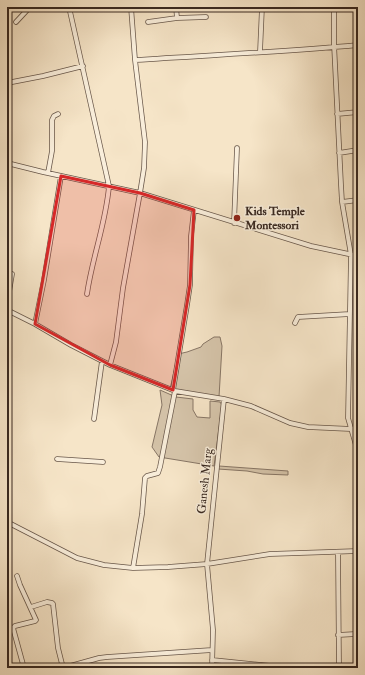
<svg xmlns="http://www.w3.org/2000/svg" width="365" height="675" font-family="'IM FELL Double Pica',serif">
<rect width="100%" height="100%" fill="#f6e5c8"/>
<filter id="stains"><feTurbulence type="fractalNoise" baseFrequency=".005" numOctaves="4"/><feColorMatrix values="0 0 0 0 .2 0 0 0 0 .09 0 0 0 0 .02 0 0 0 .5 -.17"/></filter>
<radialGradient id="worn" r=".72"><stop offset=".6" stop-color="#630" stop-opacity="0"/><stop offset="1" stop-color="#630" stop-opacity=".3"/></radialGradient>
<!-- green -->
<path fill="#d6c5ab" stroke="#877666" d="M 214,337 L 220,337 L 222,346 L 219,397 L 170,389 L 178,354 L 187,352 L 201,347 L 203,344 Z
M 160,390 L 176,397 L 193,399 L 193,410 L 197,417 L 210,418 L 210,401 L 220,402 L 222,405 L 214,466 L 159,457 L 152,447 L 162,405 Z
M 219,466 L 288,471 L 288,475 L 263,474 L 247,471 L 218,469 Z"/>
<g fill="none" stroke-linecap="round" stroke-linejoin="round">
<!-- minor casing -->
<g stroke="#68574a" stroke-width="5.5">
<path id="minor" d="M 69,7 L 109,186 C 106,223 92,258 87,294
M 176,7 L 177,18
M 334,7 L 334,44 L 341,185 L 342,202 L 351,255 L 348,418 L 358,452
M 16,22 L 30,7
M 148,22 L 177,18 L 206,17
M 260,52 L 262,7
M 135,60 C 209,55 284,52 358,45
M 7,83 L 43,76 L 83,66
M 337,114 L 358,112
M 339,153 L 358,150
M 7,163 L 43,172 L 140,193 L 311,246 L 358,256
M 48,173 L 52,151 L 52,120 L 54,116 L 58,114
M 342,202 L 358,200
M 234,223 L 237,148
M 7,304 L 12,274
M 7,310 L 35,324 L 44,280 L 61,176
M 295,323 L 298,317 L 350,314
M 35,324 L 71,345 L 110,365 L 175,391 L 224,399 L 251,406 L 290,423 L 308,427 L 351,429 L 358,429
M 110,365 L 116,342 L 123,288 L 140,193 L 144,168 L 145,142 L 135,60 L 131,7
M 173,390 L 187,305 L 190,285 L 191,236 L 194,210
M 94,419 L 102,361
M 57,459 L 103,462
M 7,522 L 77,558 L 104,565 L 133,568 L 168,567 L 207,564 L 270,554 L 358,551
M 338,552 L 339,668
M 133,568 L 142,514 L 145,478 L 147,476 L 158,473 L 160,467 L 175,391
M 17,576 L 20,585 L 36,620 L 35,621 L 15,626 L 13,628 L 24,668
M 31,607 L 47,602 L 52,603 L 53,604 L 58,648 L 63,668
M 338,635 L 356,634 L 358,636
M 212,660 L 291,668
M 63,668 L 99,658 L 107,657 L 212,650
M 212,668 L 213,630 L 207,564 L 224,399
M 338,668 L 358,667"/>
</g>
<!-- minor -->
<use href="#minor" stroke="#f9eedb" stroke-width="4"/>
</g>
<!-- marked area -->
<path fill="#d62828" fill-opacity="0.2" stroke="#d62828" stroke-width="3" stroke-linejoin="round" d="M 61,176 L 140,193 L 194,210 L 190,285 L 173,390 L 110,365 L 35,324 Z"/>
<!-- markers -->
<circle fill="#8f2418" stroke="#f9eedb" stroke-width="1.5" cx="237" cy="218" r="4"/>
<g text-anchor="middle" dominant-baseline="central" stroke-width="3" stroke-linejoin="round" paint-order="stroke">
<!-- poi labels -->
<g font-size="12" font-weight="bold" fill="#382820" stroke="#f9eedb" text-anchor="start">
<text x="245" y="211">Kids Temple<tspan x="245" dy="14">Montessori</tspan></text>
</g>
<!-- street labels -->
<g font-size="12" fill="#382820" stroke="#f9eedb">
<text transform="translate(205 481) rotate(-84)">Ganesh Marg</text>
</g>
</g>
<!-- margin -->
<rect width="365" height="675" fill="none" stroke="#f6e5c8" stroke-width="24"/>
<rect x="8" y="8" width="349" height="659" fill="none" stroke="#382820" stroke-width="2"/>
<rect x="12" y="12" width="341" height="651" fill="none" stroke="#382820"/>
<rect width="100%" height="100%" filter="url(#stains)"/>
<rect width="100%" height="100%" fill="url(#worn)"/>
</svg>
